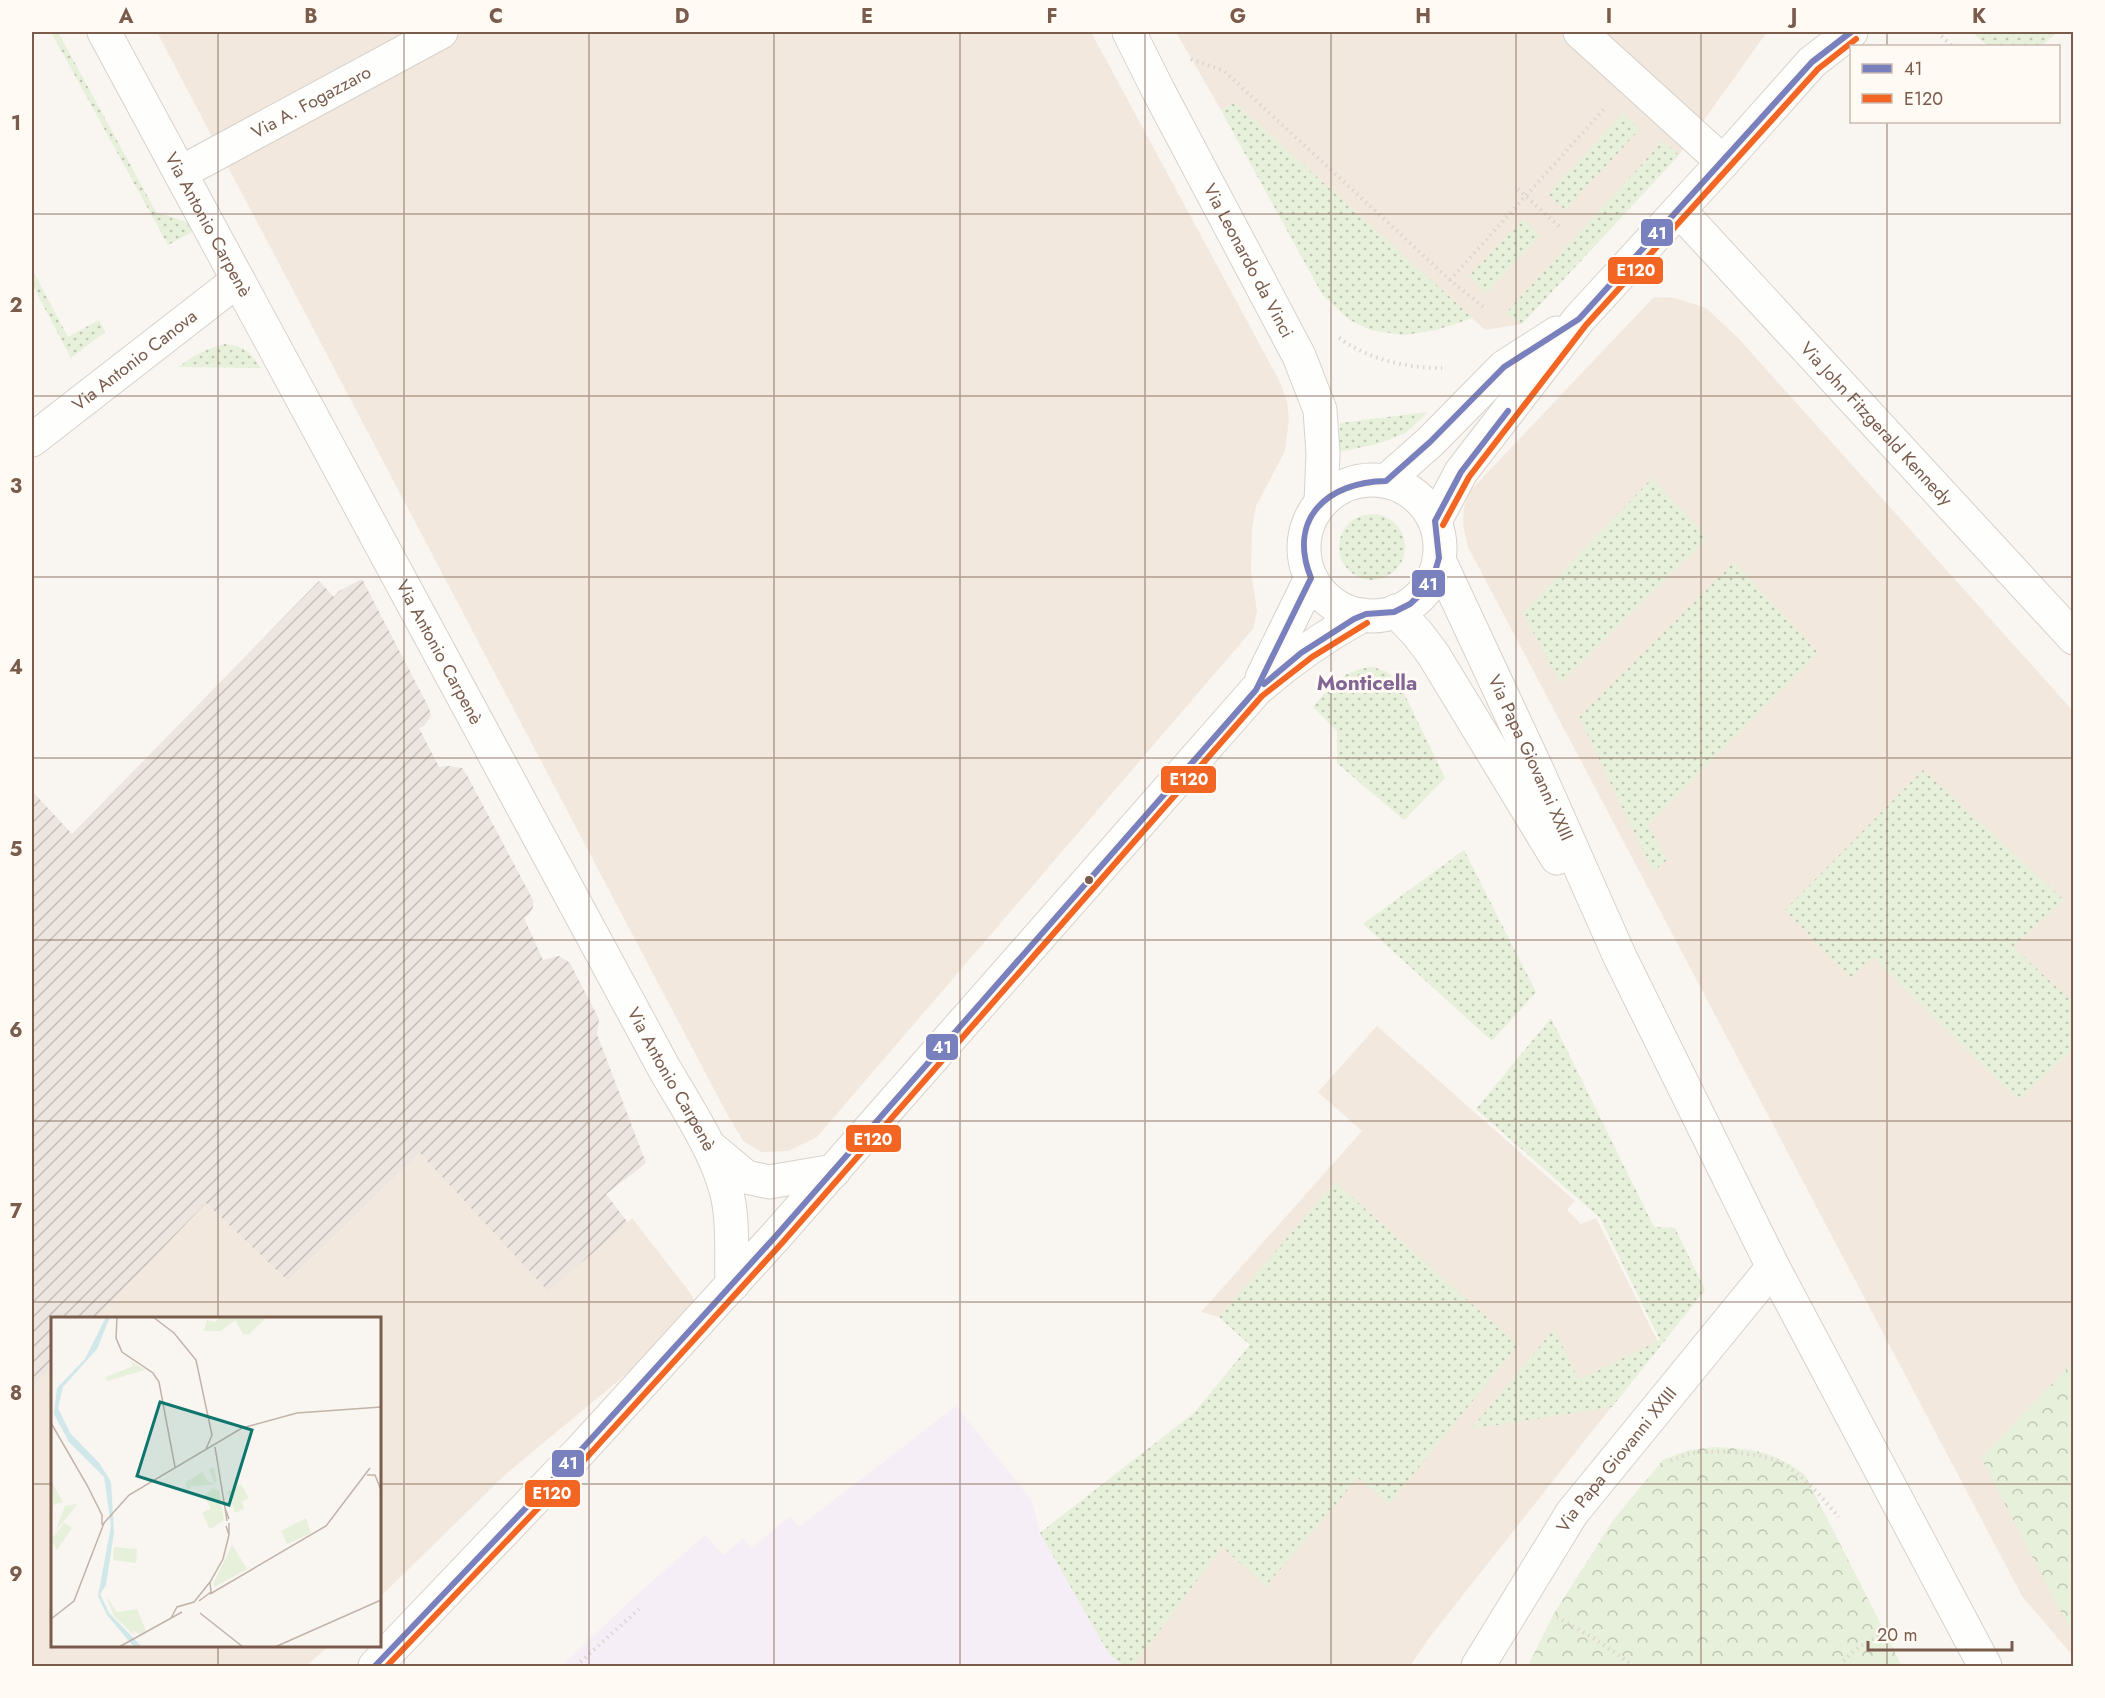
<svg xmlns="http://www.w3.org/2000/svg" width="2105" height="1698" font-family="Jost,sans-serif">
<defs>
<pattern id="industrial-furrows" width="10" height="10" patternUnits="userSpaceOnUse" patternTransform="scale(1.5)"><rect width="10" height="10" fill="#ede5e0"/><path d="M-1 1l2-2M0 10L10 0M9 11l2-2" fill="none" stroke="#c5bdb8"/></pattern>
<pattern id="grass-dots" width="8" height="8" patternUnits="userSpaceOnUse" patternTransform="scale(1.5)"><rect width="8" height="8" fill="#e7f0db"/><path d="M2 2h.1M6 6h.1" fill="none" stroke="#c0c6b4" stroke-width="1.8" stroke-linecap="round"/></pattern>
<pattern id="forest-crowns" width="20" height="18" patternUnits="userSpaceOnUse" patternTransform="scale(1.5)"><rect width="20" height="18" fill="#e7f0db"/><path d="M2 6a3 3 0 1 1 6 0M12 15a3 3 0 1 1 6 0" fill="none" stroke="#c0c6b4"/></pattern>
</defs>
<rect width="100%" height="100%" fill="#f9f5f0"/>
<!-- residential -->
<path fill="#f2e8de" d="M 157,32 L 1091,32 L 1280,382 L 1287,401 L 1289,419 L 1285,451 L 1256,506 L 1252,529 L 1251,571 L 1257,611 L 1253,629 L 817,1137 L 788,1151 L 761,1152 L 743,1141 L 726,1112 Z
M 1176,32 L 1767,32 L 1679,155 L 1522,324 L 1485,330 L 1235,103 L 1221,110 Z
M 1654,297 L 1675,298 L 1706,308 L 1738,338 L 2073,711 L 2073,1656 L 2022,1596 L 1468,547 L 1463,524 L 1464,507 L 1469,492 Z
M 1377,1026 L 1575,1201 L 1567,1210 L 1581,1224 L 1596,1218 L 1658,1342 L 1653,1354 L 1429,1638 L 1410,1666 L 1124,1666 L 1109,1654 L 1040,1533 L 1194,1413 L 1250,1345 L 1219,1317 L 1201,1312 L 1362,1131 L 1318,1092 Z
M 420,1153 L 600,1246 L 632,1218 L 691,1294 L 700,1313 L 506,1474 L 380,1597 L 380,1318 L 96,1318 L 206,1203 L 288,1281 Z
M 52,1366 L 52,1646 L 329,1646 L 306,1666 L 32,1666 L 32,1388 Z"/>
<!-- industrial -->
<path fill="url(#industrial-furrows)" d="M 362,579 L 429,708 L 431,716 L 424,726 L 419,728 L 439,767 L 449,766 L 462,768 L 468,777 L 533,900 L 533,907 L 529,914 L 524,918 L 543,960 L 559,956 L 570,963 L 599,1019 L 597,1034 L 646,1163 L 606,1194 L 628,1223 L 548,1291 L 420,1153 L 288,1281 L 206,1203 L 96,1318 L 52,1318 L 52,1366 L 32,1388 L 32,791 L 72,834 L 319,581 L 334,597 L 339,591 Z"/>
<!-- education -->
<path fill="#f6eef6" d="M 956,1406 L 1032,1501 L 1040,1533 L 1109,1654 L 1124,1666 L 562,1666 L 632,1599 L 705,1535 L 723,1555 L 743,1538 L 752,1548 L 790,1516 L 799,1527 Z"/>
<!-- grass -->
<path fill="url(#grass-dots)" d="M 51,32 L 58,32 L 156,212 L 190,223 L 194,231 L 168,245 Z
M 1972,32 L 2058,32 L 2041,46 L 1988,46 Z
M 1235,103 L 1473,318 L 1436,330 L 1404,335 L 1370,330 L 1348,319 L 1322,294 L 1221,110 Z
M 1623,113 L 1640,129 L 1565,210 L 1548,194 Z
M 1663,141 L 1679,155 L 1522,324 L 1505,314 Z
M 1523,219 L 1540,236 L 1486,293 L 1469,276 Z
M 32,269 L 68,337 L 99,320 L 105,332 L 71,358 L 32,284 Z
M 225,344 C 246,347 249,351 261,368 L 179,367 C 193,355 207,349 225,344 Z
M 1428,412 L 1406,433 L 1377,444 L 1338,452 L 1340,423 Z
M 1652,478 L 1708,538 L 1560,683 L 1523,613 Z
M1339 547a33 33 0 1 1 66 0a33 33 0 1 1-66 0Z
M 1734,562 L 1818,653 L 1648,825 L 1667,860 L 1653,872 L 1579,717 Z
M 1373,667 L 1387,672 L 1400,685 L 1445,778 L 1404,820 L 1337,763 L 1337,731 L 1313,707 C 1331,686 1343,669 1373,667 Z
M 1923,770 L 2064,900 L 2013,947 L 2073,1002 L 2073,1049 L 2018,1100 L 1873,957 L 1851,978 L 1785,910 Z
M 1464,850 L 1536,992 L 1492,1041 L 1363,924 Z
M 1551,1018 L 1654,1227 L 1675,1228 L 1705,1290 L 1612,1407 L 1471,1429 L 1554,1329 L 1579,1380 L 1660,1340 L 1600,1218 L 1476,1109 Z
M 1335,1182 L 1518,1345 L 1389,1504 L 1358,1478 L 1266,1586 L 1222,1547 L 1133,1666 L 1124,1666 L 1109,1654 L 1040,1533 L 1194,1413 L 1250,1345 L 1219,1317 Z"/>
<!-- forest -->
<path fill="url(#forest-crowns)" d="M 2073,1362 L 2073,1635 L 1981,1458 Z
M 1715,1447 C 1754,1449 1774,1451 1805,1475 L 1902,1666 L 1528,1666 L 1553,1615 L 1614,1519 L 1663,1460 L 1689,1450 Z"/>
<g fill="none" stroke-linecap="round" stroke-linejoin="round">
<!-- street casing -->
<g stroke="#d7d1cb" stroke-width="35">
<g id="street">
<path d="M 1580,32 L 1723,162"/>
<path id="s1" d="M 182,172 L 441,32"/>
<path id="s2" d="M 1679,210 L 2074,638"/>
<path id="s3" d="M 32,440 L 238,280"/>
<path id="s4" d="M 1478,1666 L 1572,1513 L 1773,1267"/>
</g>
</g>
<!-- secondary casing -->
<g stroke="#d9d2cb" stroke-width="35">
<g id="secondary">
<path id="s5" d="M 104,32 L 664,1068 C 688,1110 725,1163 730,1211 C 733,1235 731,1261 732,1285"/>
<path id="s6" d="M 1129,32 L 1158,90 L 1299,356 L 1320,410 L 1323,453 L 1321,502"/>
<circle cx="1372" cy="548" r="68"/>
<path d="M 1386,481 L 1430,442 L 1504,367 L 1557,333"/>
<path d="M 1435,521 L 1461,472 L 1579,319 L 1723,162 L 1812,62 L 1851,32"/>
<path id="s7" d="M 1439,560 L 1537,770 L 1620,957 L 1773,1267 L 1985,1666"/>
<path d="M 1396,611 L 1417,633 L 1433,654 L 1557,858"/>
<path d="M 1262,678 L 1311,578"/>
<path d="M 710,1147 L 746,1177 L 769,1182 L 834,1171"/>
<path d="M 375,1666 L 581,1450 L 775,1237 L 1256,690 C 1290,660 1323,637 1363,615"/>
</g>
</g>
<!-- path -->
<path stroke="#dcd5d0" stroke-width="4" stroke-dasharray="1.5 4.5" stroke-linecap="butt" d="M 1937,32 L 1952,46
M 1191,59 L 1224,71 L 1450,280 L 1486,309
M 1518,189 L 1562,229
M 1450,280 L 1604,109
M 1339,338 C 1368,359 1405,368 1442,368
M 1671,1461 C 1677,1458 1683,1456 1689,1454 C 1711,1448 1766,1453 1785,1465 C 1806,1478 1823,1499 1839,1517
M 1557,1617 L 1595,1639 L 1634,1666
M 576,1666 L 639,1609
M 1840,1666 C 1854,1647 1873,1637 1896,1630"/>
<!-- street -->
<use href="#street" stroke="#fefefd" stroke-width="33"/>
<!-- secondary -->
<use href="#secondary" stroke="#fefefd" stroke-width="33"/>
<!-- bus-1 casing -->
<g stroke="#fffaf3" stroke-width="10">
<path id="bus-1" d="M 1264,684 L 1301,653 L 1354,619 L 1366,614 L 1394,612 L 1410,604 L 1424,591 L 1434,575 L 1439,558 L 1435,521 L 1461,472 L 1508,411
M 375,1666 L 581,1450 L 775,1237 L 1256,690 L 1311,578 C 1287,518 1328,482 1386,481 L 1430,442 L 1504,367 L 1579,319 L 1812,62 L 1851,32"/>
</g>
<!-- bus-2 casing -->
<g stroke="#fffaf3" stroke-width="10">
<path id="bus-2" d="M 1443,525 L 1469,477 L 1586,325 L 1818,69 L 1856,39
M 387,1666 L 588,1456 L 782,1243 L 1262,696 L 1312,657 L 1367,623"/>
</g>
<!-- bus-1 -->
<use href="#bus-1" stroke="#7880be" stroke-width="6"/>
<!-- bus-2 -->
<use href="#bus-2" stroke="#f26522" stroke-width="6"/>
</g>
<!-- grid -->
<path fill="none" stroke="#7a5c4d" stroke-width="1.5" stroke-opacity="0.55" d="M 218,32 L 218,1318M 404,32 L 404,1666M 589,32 L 589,1666M 774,32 L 774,1666M 960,32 L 960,1666M 1145,32 L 1145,1666M 1331,32 L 1331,1666M 1516,32 L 1516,1666M 1701,32 L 1701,1666M 1887,32 L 1887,46M 1887,122 L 1887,1666M 32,214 L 2074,214M 32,396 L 2074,396M 32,577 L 2074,577M 32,758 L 2074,758M 32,940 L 2074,940M 32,1121 L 2074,1121M 32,1302 L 2074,1302M 32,1484 L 52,1484M 380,1484 L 2074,1484M 218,1646 L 218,1666"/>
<!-- markers -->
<circle fill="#7a5c4d" stroke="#fffaf3" stroke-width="2" cx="1089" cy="880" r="5"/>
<g text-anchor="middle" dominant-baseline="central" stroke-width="6" stroke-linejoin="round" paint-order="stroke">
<!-- street labels -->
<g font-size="18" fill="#7a5c4d" stroke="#fffaf3">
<text stroke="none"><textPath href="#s1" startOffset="147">Via A. Fogazzaro</textPath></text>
<text stroke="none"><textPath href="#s5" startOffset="219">Via Antonio Carpenè</textPath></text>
<text stroke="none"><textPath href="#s6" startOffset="258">Via Leonardo da Vinci</textPath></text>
<text stroke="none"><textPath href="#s3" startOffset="130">Via Antonio Canova</textPath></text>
<text stroke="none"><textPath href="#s2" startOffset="291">Via John Fitzgerald Kennedy</textPath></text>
<text stroke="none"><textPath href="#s5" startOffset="705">Via Antonio Carpenè</textPath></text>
<text stroke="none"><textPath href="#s7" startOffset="218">Via Papa Giovanni XXIII</textPath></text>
<text stroke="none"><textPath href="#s5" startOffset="1191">Via Antonio Carpenè</textPath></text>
<text stroke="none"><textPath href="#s4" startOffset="249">Via Papa Giovanni XXIII</textPath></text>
</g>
<!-- quarter labels -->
<g font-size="21" font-weight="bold" fill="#846695" stroke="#fffaf3">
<text x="1367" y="683">Monticella</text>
</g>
</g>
<!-- overview -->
<g transform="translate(51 1317)">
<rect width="330" height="330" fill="#f9f5f0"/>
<path d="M 79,44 L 94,53 L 56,64 L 55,60 L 82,49 ZM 163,150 L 166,164 L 160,168 L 141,169 L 136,173 L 134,166 L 151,155 L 157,165 L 163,166 L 158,153 ZM 26,187 L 18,198 L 5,213 L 14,189 ZM 13,206 L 21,211 L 6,233 L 0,223 Z" fill="#e7f0db"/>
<path d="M 170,0 L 216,0 L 197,18 L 192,17 L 184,3 L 170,14 L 153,14 L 156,3 L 164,5 ZM 1,165 L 12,185 L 2,188 L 0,208 ZM 190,167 L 198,181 L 191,185 L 193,192 L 184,196 L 176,175 ZM 162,171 L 168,174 L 173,203 L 159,212 L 151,196 L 160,191 L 153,179 ZM 255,201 L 260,216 L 236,227 L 230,214 ZM 181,228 L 196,252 L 163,270 L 162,267 ZM 55,279 L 66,295 L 86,292 L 95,314 L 88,317 L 82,313 L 83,318 L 63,299 Z" fill="#e7f0db"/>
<path d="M 63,230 L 86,232 L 85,246 L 62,243 Z" fill="#e7f0db"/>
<path d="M 55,0 L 59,0 L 46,32 L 12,70 L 7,91 L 19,116 L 49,147 L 60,165 L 63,215 L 55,268 L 49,277 L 58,296 L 91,330 L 83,330 L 56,298 L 47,279 L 60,209 L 53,160 L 18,125 L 3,97 L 6,71 L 34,42 Z" fill="#d0e8ea"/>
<path fill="none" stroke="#c2b3aa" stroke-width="1.5" d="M 66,0 L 65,21 L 71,35 L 102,56 L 108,65 L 124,150M 102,0 L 123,16 L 145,43 L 161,118 L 155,132M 0,106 L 36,168 L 51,198 L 51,208M 164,130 L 174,191M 316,158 L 324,158 L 330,173M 176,204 L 174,191 L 178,202M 175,209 L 178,218 L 178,206M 159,277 L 275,209 L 319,151M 148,284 L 160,275 L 159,265M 149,296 L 192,330M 120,301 L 126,290 L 143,285 L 159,265 L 172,242 L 178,218M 0,302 L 23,284 L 53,206 L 78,178 L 191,111 L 246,96 L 330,90M 68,330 L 131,295M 224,330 L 330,283"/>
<path fill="#0f766e" fill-opacity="0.15" stroke="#0f766e" stroke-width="3" d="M 109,85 L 201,113 L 178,188 L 86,159 Z"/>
<rect width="330" height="330" fill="none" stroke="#7a5c4d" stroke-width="3"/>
</g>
<g stroke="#fffaf3" stroke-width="2">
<rect x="1640" y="218" width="34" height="29" rx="6" fill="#7880be"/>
<rect x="1607" y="256" width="57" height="29" rx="6" fill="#f26522"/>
<rect x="1411" y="569" width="35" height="29" rx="6" fill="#7880be"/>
<rect x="1160" y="765" width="57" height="29" rx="6" fill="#f26522"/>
<rect x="925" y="1033" width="34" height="28" rx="6" fill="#7880be"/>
<rect x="845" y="1124" width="57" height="29" rx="6" fill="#f26522"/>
<rect x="551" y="1449" width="34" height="29" rx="6" fill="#7880be"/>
<rect x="524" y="1479" width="57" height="29" rx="6" fill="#f26522"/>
</g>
<g font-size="16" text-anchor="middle" font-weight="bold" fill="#fff">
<text x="1657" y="239">41</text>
<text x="1636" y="276">E120</text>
<text x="1428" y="590">41</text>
<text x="1189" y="785">E120</text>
<text x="942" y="1053">41</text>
<text x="873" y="1145">E120</text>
<text x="568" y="1469">41</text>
<text x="552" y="1499">E120</text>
</g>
<!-- border -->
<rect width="2105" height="1698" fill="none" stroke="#fffaf3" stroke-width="66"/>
<!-- legend -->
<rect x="1850" y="45" width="210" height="78" fill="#fffaf3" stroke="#cabbb1" stroke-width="1.5"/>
<rect x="1862" y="64" width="30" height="9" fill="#7880be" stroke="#cabbb1" stroke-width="1.5"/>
<text x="1904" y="75" font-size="18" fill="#7a5c4d">41</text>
<rect x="1862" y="94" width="30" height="9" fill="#f26522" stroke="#cabbb1" stroke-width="1.5"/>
<text x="1904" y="105" font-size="18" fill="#7a5c4d">E120</text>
<!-- scale -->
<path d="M1868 1641v9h144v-9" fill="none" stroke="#7a5c4d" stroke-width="3"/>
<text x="1877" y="1641" font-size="18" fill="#7a5c4d" stroke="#fffaf3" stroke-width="4.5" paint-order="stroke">20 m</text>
<rect x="33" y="33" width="2039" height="1632" fill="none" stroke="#7a5c4d" stroke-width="2"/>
<g font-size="20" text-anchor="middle" font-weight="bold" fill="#7a5c4d">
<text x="126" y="23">A</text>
<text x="311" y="23">B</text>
<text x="496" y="23">C</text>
<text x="682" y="23">D</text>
<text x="867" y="23">E</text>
<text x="1052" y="23">F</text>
<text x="1238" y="23">G</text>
<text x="1423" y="23">H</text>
<text x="1609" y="23">I</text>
<text x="1794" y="23">J</text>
<text x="1979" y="23">K</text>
<text x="16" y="130">1</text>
<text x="16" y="312">2</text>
<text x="16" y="493">3</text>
<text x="16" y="674">4</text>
<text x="16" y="856">5</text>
<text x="16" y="1037">6</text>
<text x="16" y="1218">7</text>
<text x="16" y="1400">8</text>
<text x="16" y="1581">9</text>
</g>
</svg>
